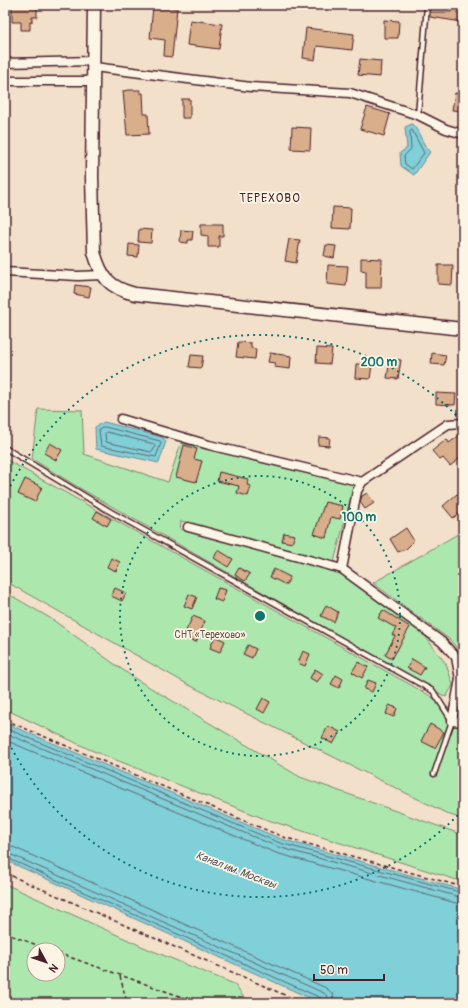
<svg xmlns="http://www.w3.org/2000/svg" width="468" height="1008" font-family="Pangolin,sans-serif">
<rect width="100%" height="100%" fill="#f2e0ca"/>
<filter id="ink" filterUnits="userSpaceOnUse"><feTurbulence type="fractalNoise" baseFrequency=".025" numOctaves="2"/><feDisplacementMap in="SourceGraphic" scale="8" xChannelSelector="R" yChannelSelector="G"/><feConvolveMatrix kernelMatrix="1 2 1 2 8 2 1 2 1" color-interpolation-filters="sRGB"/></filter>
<g filter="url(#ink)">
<!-- green -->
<path fill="#ace8ae" stroke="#7b846c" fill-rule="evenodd" d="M 38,409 L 82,410 L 84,454 L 168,482 L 181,443 L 354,485 L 334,562 L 181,521 L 180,529 L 319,566 L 347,576 L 425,636 L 446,664 L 453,685 L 446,697 L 83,490 L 32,459 Z
M 5,459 L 427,694 L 459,715 L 463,703 L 463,819 L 450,815 L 187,684 L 5,581 Z
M 463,531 L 463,655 L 449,639 L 373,583 Z
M 5,592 L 50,618 L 134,678 L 300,777 L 463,835 L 463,882 L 265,819 L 91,750 L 5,709 Z
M 5,884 L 148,949 L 234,984 L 248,1003 L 5,1003 ZM 34,950 L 58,950 L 58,974 L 34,974 Z"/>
<!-- water -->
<path fill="#80d0d9" stroke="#6a8993" d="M 412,124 C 421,133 421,143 430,152 L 414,175 L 401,166 L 400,153 L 407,148 L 405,127 Z
M 104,422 L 162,437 L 166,441 L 159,463 L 96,449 L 95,427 Z
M 5,723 L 281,839 L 463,890 L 463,1003 L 328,1003 L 314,1000 L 5,860 Z"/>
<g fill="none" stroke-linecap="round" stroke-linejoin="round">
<!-- shore -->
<path stroke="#606671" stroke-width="1" d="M 412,130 L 424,153 L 412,169 L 405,164 L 404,156 L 411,149 L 410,132 Z
M 105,427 L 160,441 L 161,443 L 156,457 L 101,446 L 99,430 Z
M 107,432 L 154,444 L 155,446 L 153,451 L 151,452 L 106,442 L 105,434 Z
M 5,728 L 280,843 L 463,893
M 5,733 L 278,847 L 463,898
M 5,740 L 276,853 L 463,905
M 5,846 L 13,847 L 326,988 L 333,994 L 335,1003
M 5,852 L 324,993 L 328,997 L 329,1003
M 5,857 L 321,998 L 324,1003"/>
</g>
<!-- building -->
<path fill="#d9ae8a" stroke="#4a1f2b" d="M 12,5 L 37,5 L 37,17 L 32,17 L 32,22 L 30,22 L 30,30 L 21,30 L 21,22 L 12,22 Z
M 451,5 L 463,5 L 462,22 L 430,17 L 430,12 L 451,12 Z
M 153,6 L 177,8 L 172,57 L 164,56 L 165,40 L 150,38 Z
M 190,20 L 222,24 L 219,49 L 187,45 Z
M 384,20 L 399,21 L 398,38 L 384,38 Z
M 306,28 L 354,34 L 352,50 L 317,46 L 315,60 L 303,58 Z
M 360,59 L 381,61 L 380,77 L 358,75 Z
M 129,90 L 140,90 L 140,93 L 143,93 L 144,114 L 148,114 L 149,134 L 127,135 L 123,91 Z
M 455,93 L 463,94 L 463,111 L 452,110 Z
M 182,99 L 190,99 L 190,118 L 182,118 Z
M 367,107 L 390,114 L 384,136 L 360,129 Z
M 292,127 L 311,128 L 310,150 L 291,149 Z
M 333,207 L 351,208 L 350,229 L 332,228 Z
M 201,224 L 223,224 L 223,236 L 219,236 L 219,247 L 208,247 L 208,236 L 201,235 Z
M 139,229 L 152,230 L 151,243 L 138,242 Z
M 181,230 L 193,231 L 192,240 L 188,240 L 188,243 L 180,242 Z
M 289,239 L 300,240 L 296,263 L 285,261 Z
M 129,244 L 139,245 L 138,257 L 128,256 Z
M 326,245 L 336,246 L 334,258 L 324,256 Z
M 361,258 L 382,259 L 381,288 L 366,288 L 366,271 L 361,270 Z
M 328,265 L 348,266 L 346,286 L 327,284 Z
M 438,265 L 453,265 L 452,285 L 438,284 Z
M 75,285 L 91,287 L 89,297 L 74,294 Z
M 238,342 L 251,343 L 251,348 L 256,349 L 255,359 L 236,357 Z
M 317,348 L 332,349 L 330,364 L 316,363 Z
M 270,353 L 291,356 L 290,369 L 274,367 L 275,363 L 268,362 Z
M 432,353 L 446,355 L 444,365 L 431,364 Z
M 191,355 L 203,356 L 201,368 L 189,367 Z
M 390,359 L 401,360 L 398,379 L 387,378 Z
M 356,364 L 372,365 L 370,379 L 355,378 Z
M 436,393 L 456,394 L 455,405 L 436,404 Z
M 463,433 L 463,456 L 450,466 L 443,458 L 440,460 L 432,451 L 447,439 L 449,443 Z
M 319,437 L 330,438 L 329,446 L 318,445 Z
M 50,443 L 62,450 L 56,460 L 44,453 Z
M 184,445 L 197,449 L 194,459 L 202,461 L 196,482 L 176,477 Z
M 219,472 L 248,479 L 247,485 L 251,486 L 248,496 L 237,493 L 239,486 L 217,481 Z
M 25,479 L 42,487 L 35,502 L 18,494 Z
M 367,493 L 374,503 L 365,509 L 360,502 L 362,496 Z
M 457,494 L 463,500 L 463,511 L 453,518 L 443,506 Z
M 325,502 L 343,506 L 340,519 L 331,517 L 326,538 L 314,534 Z
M 97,511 L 111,519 L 107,526 L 93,518 Z
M 406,528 L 414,541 L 406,549 L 398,552 L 390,539 Z
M 284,533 L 295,535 L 292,543 L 282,541 Z
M 218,550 L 233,559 L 228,567 L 214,558 Z
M 111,558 L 120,562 L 116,571 L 107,567 Z
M 239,568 L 250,574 L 245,581 L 235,575 Z
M 274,569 L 290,577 L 286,585 L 270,577 Z
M 115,588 L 126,593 L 122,601 L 111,596 Z
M 218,588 L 226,590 L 222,602 L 214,599 Z
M 189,594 L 197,597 L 192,609 L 184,606 Z
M 326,605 L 338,612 L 334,622 L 321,616 Z
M 383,610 L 410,627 L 392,659 L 385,655 L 395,636 L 392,635 L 396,628 L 378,618 Z
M 193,616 L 205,621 L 196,642 L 183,637 Z
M 215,636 L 225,641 L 220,652 L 210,648 Z
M 248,645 L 256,649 L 252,658 L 243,654 Z
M 303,651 L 310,654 L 305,666 L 298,663 Z
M 412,659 L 425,667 L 420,675 L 407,668 Z
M 358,662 L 368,667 L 362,678 L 352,672 Z
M 315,669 L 323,674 L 317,682 L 310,678 Z
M 336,675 L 343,679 L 339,688 L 331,684 Z
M 368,680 L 376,683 L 372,692 L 364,689 Z
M 263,698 L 270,702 L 264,713 L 257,709 Z
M 389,705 L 397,708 L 394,717 L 386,714 Z
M 430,724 L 444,732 L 435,748 L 421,741 Z
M 328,726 L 340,732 L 333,744 L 322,738 Z"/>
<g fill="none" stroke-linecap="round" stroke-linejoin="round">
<!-- service casing -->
<g stroke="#4a1f2b" stroke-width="7">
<path id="service" d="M 418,115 L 427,5
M 5,448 L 111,512 L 433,691 L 452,721 L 434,774"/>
</g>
<!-- minor casing -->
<g stroke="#4a1f2b" stroke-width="11">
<path id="minor" d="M 5,63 L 95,61
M 94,67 L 251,87 L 350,93 L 418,115 L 446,129 L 463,134
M 5,81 L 94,81
M 5,272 L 78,276 L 103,275
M 121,419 L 209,445 L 362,482 L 448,424 L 463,423
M 188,527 L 342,569 L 357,491 L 362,482
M 342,569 L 442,642 L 456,657 L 460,679 L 452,721 L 463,722"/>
</g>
<!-- secondary casing -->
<g stroke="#4a1f2b" stroke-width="15">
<path id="secondary" d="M 94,5 L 92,177 L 94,252 C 101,277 109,288 135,294 L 463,329"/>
</g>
<!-- path -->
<path stroke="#4a1f2b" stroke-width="1.5" stroke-dasharray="4 3" stroke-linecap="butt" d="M 5,720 L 283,837 L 463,887
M 5,873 L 303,1003
M 5,933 L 50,950
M 58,953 L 199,1003
M 120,976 L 127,1003"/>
<!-- service -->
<use href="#service" stroke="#fcf5e5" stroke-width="4"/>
<!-- minor -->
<use href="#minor" stroke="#fcf5e5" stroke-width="8"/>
<!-- secondary -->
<use href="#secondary" stroke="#fcf5e5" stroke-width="12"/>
</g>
</g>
<!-- distance rings -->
<g fill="none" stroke="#0f766e" stroke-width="2" stroke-dasharray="2 4">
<circle cx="260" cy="616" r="140"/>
<path d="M462 811A281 281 0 0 1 5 735M5 497A281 281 0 0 1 462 421"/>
</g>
<g text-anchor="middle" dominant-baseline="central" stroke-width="3.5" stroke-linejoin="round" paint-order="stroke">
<!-- park labels -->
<g font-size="10" fill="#62514c" stroke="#fcf5e5">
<text x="210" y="635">СНТ «Терехово»</text>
</g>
<!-- water labels -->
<g font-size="11" font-style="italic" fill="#5a545f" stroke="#fcf5e5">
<text transform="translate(236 870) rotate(21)">Канал им. Москвы</text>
</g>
<!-- quarter labels -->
<g font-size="12" letter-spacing="1" fill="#4a1f2b" stroke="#fcf5e5">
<text x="270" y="198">ТЕРЕХОВО</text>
</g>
</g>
<circle cx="260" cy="616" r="6" fill="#0f766e" stroke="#fcf5e5" stroke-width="2"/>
<g font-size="12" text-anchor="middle" font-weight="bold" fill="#0f766e" stroke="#fcf5e5" stroke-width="3.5" stroke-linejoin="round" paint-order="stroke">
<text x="379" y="366">200 m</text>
<text x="359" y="521">100 m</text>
</g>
<!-- margin -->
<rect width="468" height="1008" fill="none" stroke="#fcf5e5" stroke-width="20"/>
<rect x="10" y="10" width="448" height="988" fill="none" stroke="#4a1f2b" stroke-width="1.5" filter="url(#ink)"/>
<!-- north arrow -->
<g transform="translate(46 962) rotate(130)"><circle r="19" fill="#fcf5e5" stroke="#b59f9b"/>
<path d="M0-3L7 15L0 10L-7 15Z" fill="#4a1f2b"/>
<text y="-6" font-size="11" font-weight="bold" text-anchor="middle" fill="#4a1f2b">N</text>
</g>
<!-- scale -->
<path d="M314 974v6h70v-6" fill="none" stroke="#4a1f2b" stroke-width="2"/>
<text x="320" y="974" font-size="12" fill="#4a1f2b" stroke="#fcf5e5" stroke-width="3" paint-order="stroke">50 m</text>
</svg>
